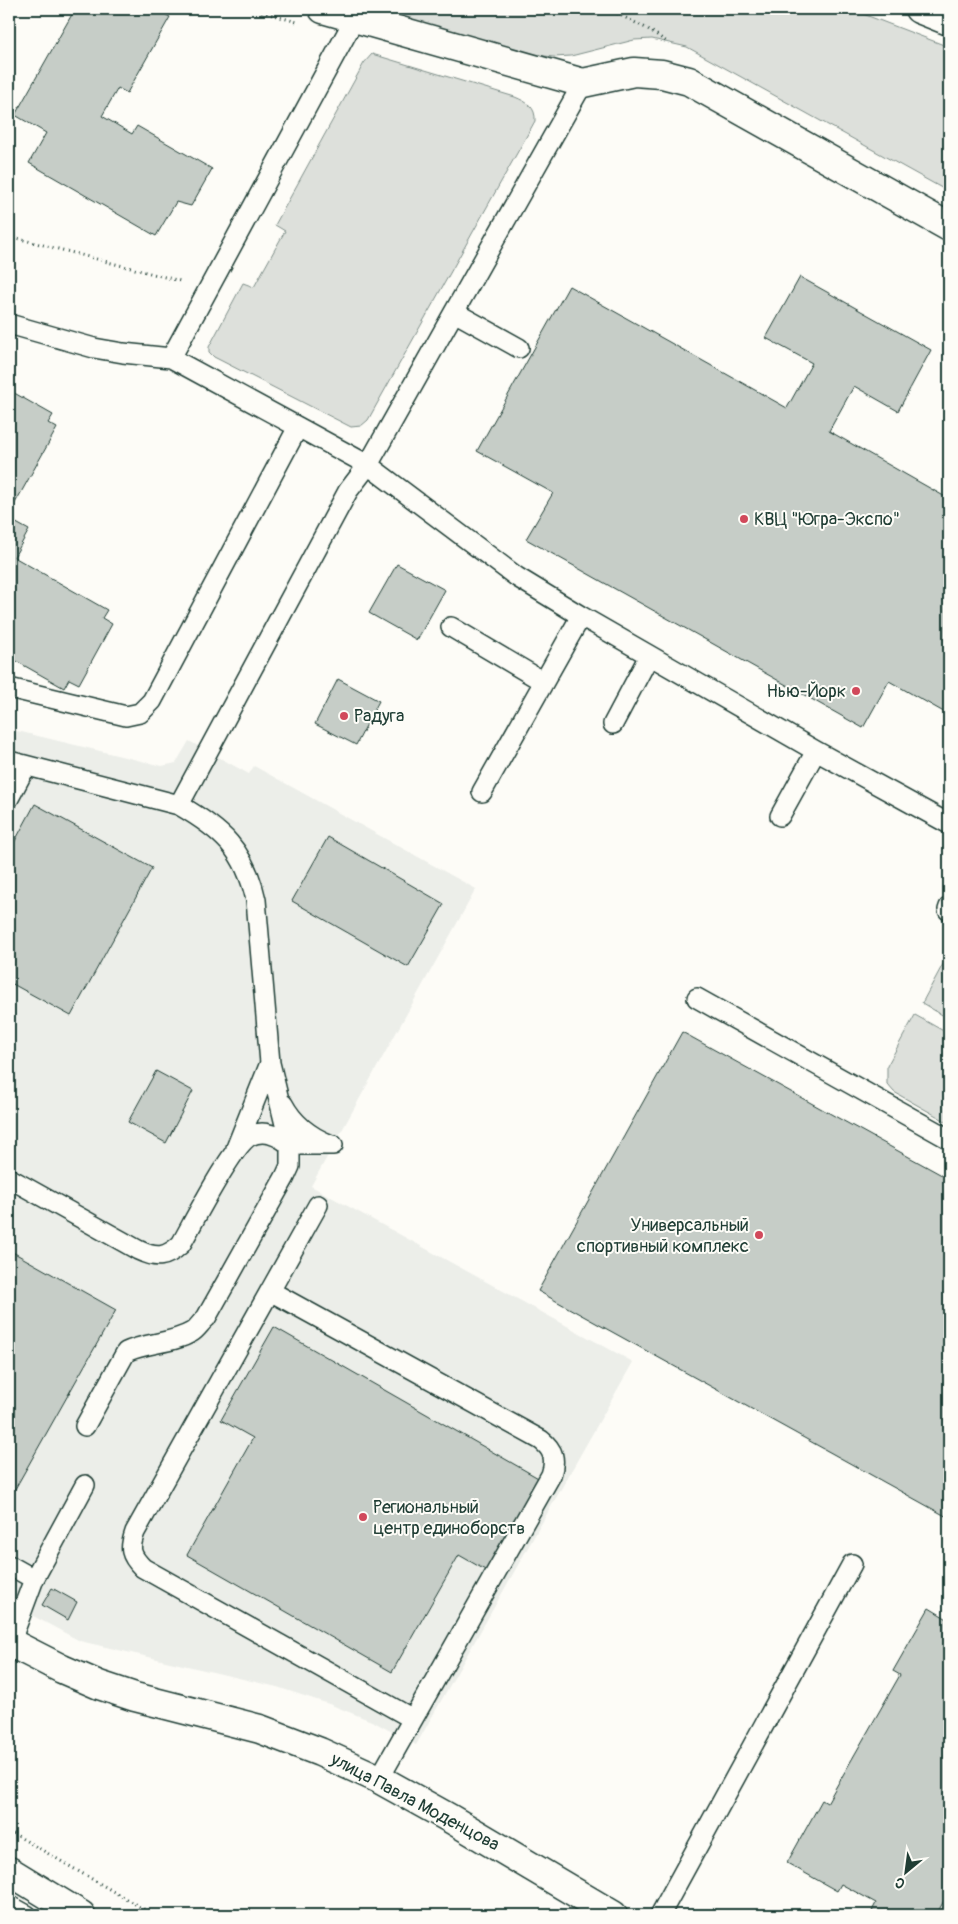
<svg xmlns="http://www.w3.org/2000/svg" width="958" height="1924" font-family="Pangolin,sans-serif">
<rect width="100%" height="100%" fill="#fdfcf7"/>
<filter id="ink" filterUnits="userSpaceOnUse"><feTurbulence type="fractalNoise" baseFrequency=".02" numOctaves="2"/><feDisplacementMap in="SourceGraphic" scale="10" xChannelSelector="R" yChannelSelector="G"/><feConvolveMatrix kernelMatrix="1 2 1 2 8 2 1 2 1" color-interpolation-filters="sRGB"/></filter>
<g filter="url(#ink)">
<!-- built -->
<path fill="#eceee9" d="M 9,729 L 162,766 L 176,763 L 189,741 L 249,774 L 254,766 L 476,889 L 311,1186 L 633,1362 L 416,1745 L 374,1722 L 329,1704 L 277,1687 L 80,1641 L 9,1603 Z"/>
<!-- green -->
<path fill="#dde0db" stroke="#7e8e88" d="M 369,9 L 850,9 L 949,47 L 949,192 L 687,47 L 652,39 L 634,40 L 571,56 L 554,57 L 534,55 Z
M 372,54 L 515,97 C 527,102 536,107 535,121 L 368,420 L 361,426 L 351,427 L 214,357 L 209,352 L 209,347 L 243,283 L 254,287 L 285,231 L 275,225 L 364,63 Z
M 949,953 L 949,1019 L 922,1003 Z
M 915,1015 L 949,1034 L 949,1123 L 894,1092 L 887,1084 L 887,1066 Z"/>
<!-- building -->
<path fill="#c6cdc7" stroke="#1f3d34" d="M 75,9 L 155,9 L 170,17 L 127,93 L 118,88 L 102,116 L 132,134 L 137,126 L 212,169 L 191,206 L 176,202 L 156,236 L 29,163 L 46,133 L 15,115 Z
M 800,277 L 931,350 L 898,411 L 854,386 L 829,431 L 949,499 L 949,715 L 889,681 L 863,728 L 526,539 L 553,493 L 477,451 L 569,286 L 787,408 L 812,363 L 766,338 Z
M 9,390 L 53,415 L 48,423 L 57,428 L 9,514 Z
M 9,519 L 29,530 L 14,557 L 107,610 L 102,618 L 112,624 L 79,684 L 69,679 L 64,688 L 9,657 Z
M 397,564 L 445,590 L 417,640 L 369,613 Z
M 338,679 L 379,701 L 356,745 L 315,724 Z
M 35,804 L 152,868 L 71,1016 L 9,982 L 9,852 Z
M 328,837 L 444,904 L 408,967 L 292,901 Z
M 682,1032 L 949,1179 L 949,1518 L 538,1291 Z
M 156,1071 L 193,1091 L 166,1143 L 128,1122 Z
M 9,1250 L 116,1310 L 15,1489 L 9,1485 Z
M 274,1327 L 540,1479 L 487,1571 L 459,1555 L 392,1672 L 187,1555 L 253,1438 L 221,1420 Z
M 52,1588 L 77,1602 L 68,1620 L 42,1605 Z
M 929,1608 L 949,1620 L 949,1892 L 936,1915 L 879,1915 L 872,1911 L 876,1903 L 841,1884 L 837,1891 L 787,1863 L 822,1800 L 827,1803 L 900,1675 L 893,1671 Z"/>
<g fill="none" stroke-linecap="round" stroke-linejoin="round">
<!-- service casing -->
<g stroke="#1f3d34" stroke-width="22">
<path id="service" d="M 454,312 L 519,348
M 9,324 L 94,348 L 123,353 L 171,358 L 368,465 L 517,577 L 581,616 L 816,751 L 949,824
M 171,358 L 355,18
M 451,627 L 544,682
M 9,688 L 126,716 L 140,713 L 152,701 L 298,427
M 613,724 L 649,656
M 9,761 L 179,805 L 348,491 L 368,465 L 583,83
M 482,792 L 581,616
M 9,798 L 26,766
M 179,805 C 222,830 245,850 256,900 L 270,1063 L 290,1145 L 333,1145
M 780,816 L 816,751
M 948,910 L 949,907
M 697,998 L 949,1139
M 283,1104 C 293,1123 309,1136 329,1144
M 236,1148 L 270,1063
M 9,1178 L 138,1250 C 157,1259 166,1258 181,1244 C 193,1223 232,1146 250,1136 C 264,1129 279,1136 290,1145 L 290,1166 L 285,1177 L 206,1318 C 201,1322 197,1329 192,1332 C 172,1344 147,1342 126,1352 L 85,1426
M 318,1205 L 270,1291 L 541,1440 C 554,1450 556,1460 551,1475 L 379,1779
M 270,1291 L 135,1532 C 129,1549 130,1555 143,1568 L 413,1719
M 9,1565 L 34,1579 L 15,1630 L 13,1644
M 34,1579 L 85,1485
M 9,1905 L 27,1915
M 660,1915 L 852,1564"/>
</g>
<!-- minor casing -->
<g stroke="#1f3d34" stroke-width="31">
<path id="minor" d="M 323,9 L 583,83 L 634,72 L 662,74 L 689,81 L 949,227
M 9,1642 L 62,1669 L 99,1685 L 135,1697 L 260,1729 L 320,1752 L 379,1779 L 451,1819 L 613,1915"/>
</g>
<!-- primary casing -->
<g stroke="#1f3d34" stroke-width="31">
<path id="primary" d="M 919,9 L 949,21"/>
</g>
<!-- trunk casing -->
<g stroke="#1f3d34" stroke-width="31">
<path id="trunk" d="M 9,1871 L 81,1915"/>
</g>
<!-- path -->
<path stroke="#1f3d34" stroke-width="3" stroke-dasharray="1 4" stroke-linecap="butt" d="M 252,9 L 297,22
M 608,9 L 648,29 L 667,42
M 9,236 L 180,281
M 9,1831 L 154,1915"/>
<!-- service -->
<use href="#service" stroke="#fdfcf7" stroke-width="19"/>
<!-- minor -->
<use href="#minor" stroke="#fdfcf7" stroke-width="28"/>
<!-- primary -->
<use href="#primary" stroke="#fdfcf7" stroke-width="28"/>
<!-- trunk -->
<use href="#trunk" stroke="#fdfcf7" stroke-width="28"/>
</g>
</g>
<!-- markers -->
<g fill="#d1495b" stroke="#fdfcf7" stroke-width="2">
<circle cx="744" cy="519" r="5"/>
<circle cx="856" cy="691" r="5"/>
<circle cx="344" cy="716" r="5"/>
<circle cx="759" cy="1235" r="5"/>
<circle cx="363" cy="1517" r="5"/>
</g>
<g text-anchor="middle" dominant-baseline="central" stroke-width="4" stroke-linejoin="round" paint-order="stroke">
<!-- poi labels -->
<g font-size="18" fill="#1f3d34" stroke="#fdfcf7" text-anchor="start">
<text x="754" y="519">КВЦ "Югра-Экспо"</text>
<text x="846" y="691" text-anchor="end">Нью-Йорк</text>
<text x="354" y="716">Радуга</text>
<text x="749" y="1225" text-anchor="end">Универсальный<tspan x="749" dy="21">спортивный комплекс</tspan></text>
<text x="373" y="1507">Региональный<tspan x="373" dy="21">центр единоборств</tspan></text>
</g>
<!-- street labels -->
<g font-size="18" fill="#1f3d34" stroke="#fdfcf7">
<text transform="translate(415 1802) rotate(28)">улица Павла Моденцова</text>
</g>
</g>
<!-- margin -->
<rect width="958" height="1924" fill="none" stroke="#fdfcf7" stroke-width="30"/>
<rect x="15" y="15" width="928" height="1894" fill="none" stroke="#1f3d34" stroke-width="2" filter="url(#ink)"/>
<!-- north arrow -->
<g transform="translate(906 1872) rotate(209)" stroke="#fdfcf7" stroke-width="4" paint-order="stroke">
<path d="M0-4L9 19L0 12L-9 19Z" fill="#1f3d34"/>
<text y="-8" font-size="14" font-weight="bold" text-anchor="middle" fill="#1f3d34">С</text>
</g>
</svg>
